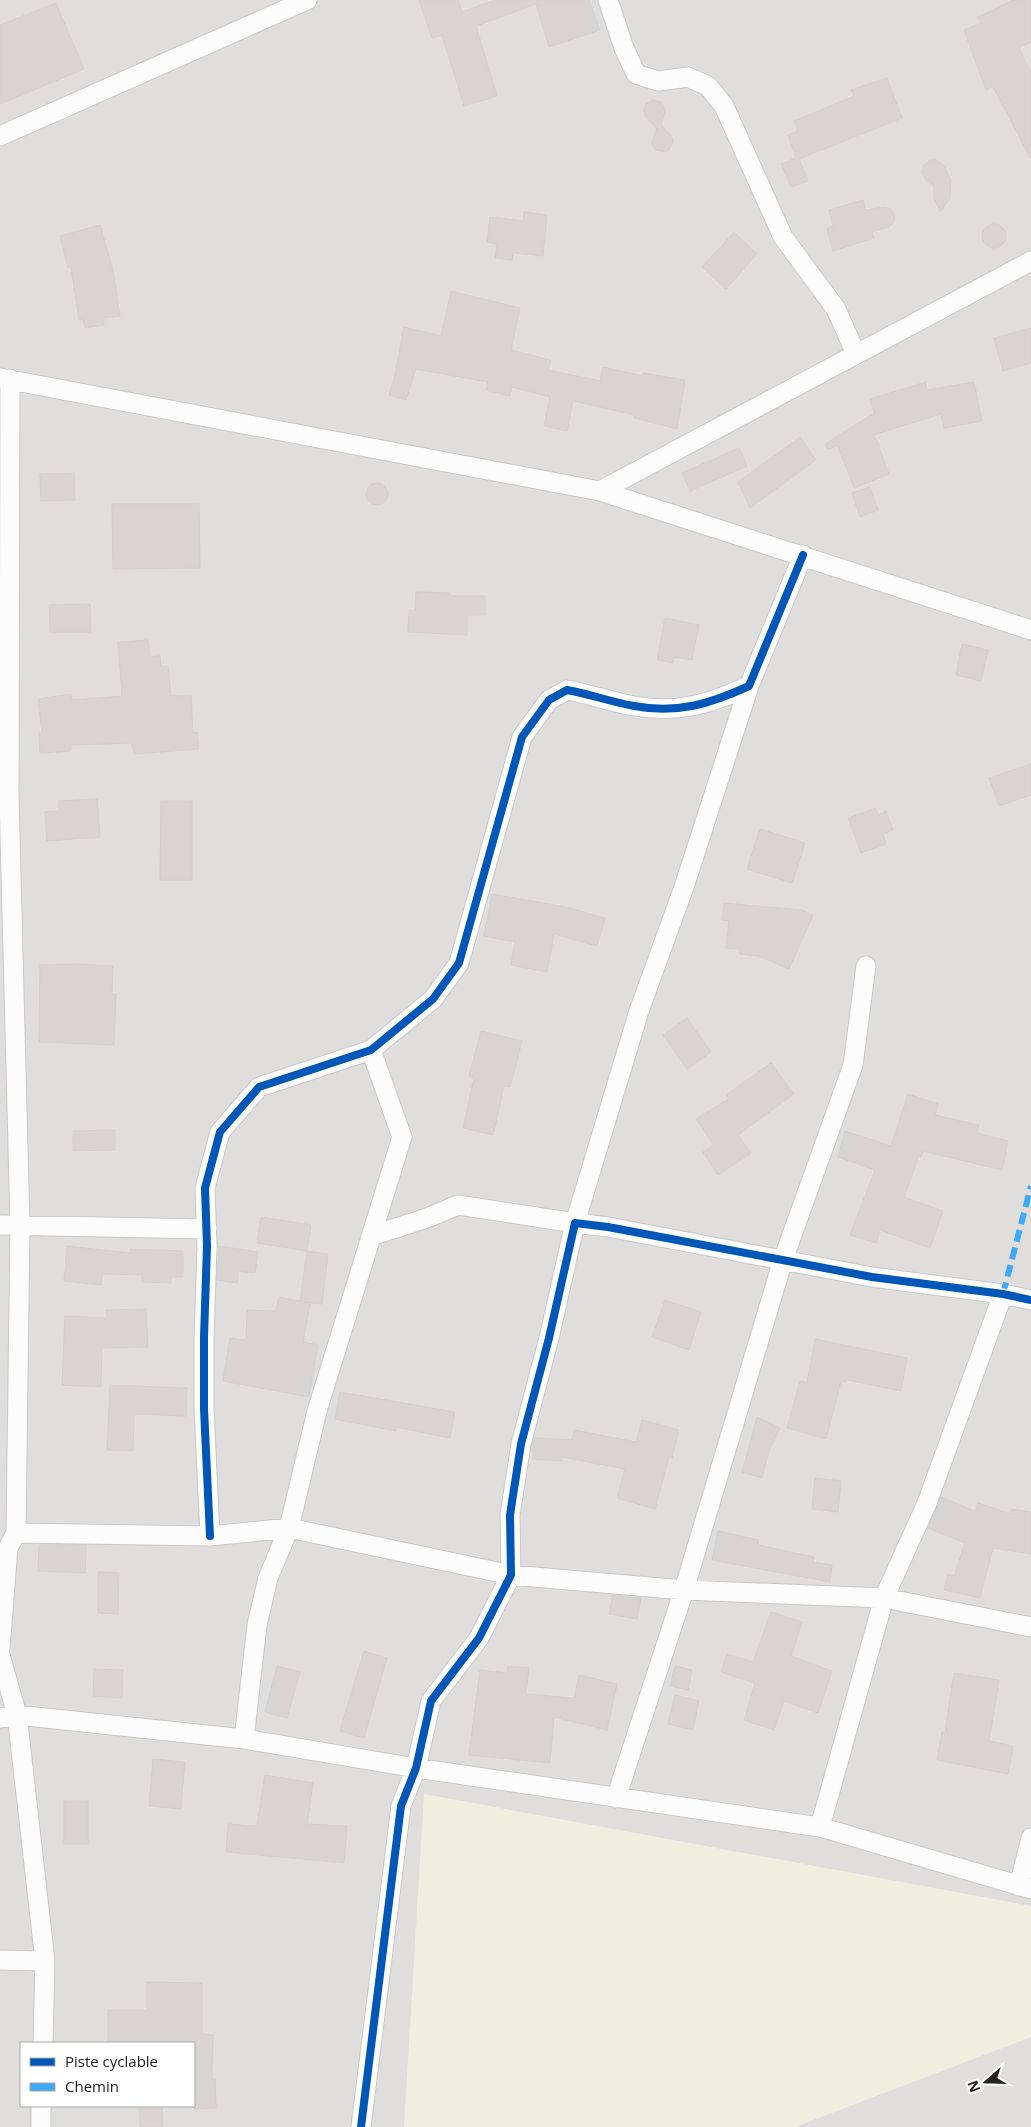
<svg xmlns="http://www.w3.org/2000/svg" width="1031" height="2127" font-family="'Open Sans',sans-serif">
<rect width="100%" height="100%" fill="#f0eeeb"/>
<!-- residential -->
<path fill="#dfdedc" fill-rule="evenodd" d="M 0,0 L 1031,0 L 1031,2127 L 0,2127 ZM 21,2043 L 194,2043 L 194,2106 L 21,2106 Z"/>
<!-- farmland -->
<path fill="#efefdf" d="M 424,1794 L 1031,1906 L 1031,2037 L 795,2127 L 404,2127 Z"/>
<!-- building -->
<path fill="#d7d4d2" stroke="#d3d0cc" d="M 419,0 L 458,0 L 462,12 L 495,0 L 589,0 L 600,30 L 549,47 L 536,4 L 476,26 L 497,96 L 464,106 L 442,35 L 432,38 Z
M 1013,0 L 1031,0 L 1031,42 L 1019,48 L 1031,73 L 1031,159 L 993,87 L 986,90 L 964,30 L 981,23 L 978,17 Z
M 56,3 L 84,69 L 0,104 L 0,25 Z
M 887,78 L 902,118 L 799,159 L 808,181 L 791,187 L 781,164 L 796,158 L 788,135 L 798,131 L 794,121 L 854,96 L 851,90 Z
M 652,100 L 661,102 L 663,106 L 665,111 L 661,125 L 672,137 L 673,142 L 669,150 L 665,152 L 656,150 L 652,145 L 653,139 L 657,129 L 645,116 L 644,111 L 645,105 Z
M 930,160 L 937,160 L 943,165 L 951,180 L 950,199 L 940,212 L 934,198 L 934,186 L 926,180 L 922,173 L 924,165 Z
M 863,200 L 866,210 L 885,207 L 891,209 L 895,215 L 894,222 L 889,227 L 872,232 L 874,238 L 833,251 L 827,228 L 833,226 L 829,210 Z
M 524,212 L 547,215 L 543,256 L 513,253 L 512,260 L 495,258 L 497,244 L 487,242 L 490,217 L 523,221 Z
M982 236a12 12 0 1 1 24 0a12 12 0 1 1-24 0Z
M 100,225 L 113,270 L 120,316 L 103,318 L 104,325 L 85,328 L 83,319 L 79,320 L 71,267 L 68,268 L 60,236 Z
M 734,232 L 757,254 L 726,289 L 702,267 Z
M 451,291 L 520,308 L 511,350 L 551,360 L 548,370 L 600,381 L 603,367 L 643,376 L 643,373 L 685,380 L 677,429 L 634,418 L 635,415 L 573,401 L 567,431 L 544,426 L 550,397 L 512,387 L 510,396 L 486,390 L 488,382 L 416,369 L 406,400 L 389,395 L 395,375 L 404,327 L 441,336 Z
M 1031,328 L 1031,363 L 1003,371 L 994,338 Z
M 926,382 L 927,390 L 974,382 L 982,421 L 944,428 L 941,414 L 873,435 L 880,446 L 879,447 L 889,474 L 854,488 L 838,446 L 828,449 L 825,444 L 874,413 L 870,399 Z
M 800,437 L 816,460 L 750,508 L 738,482 Z
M 739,448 L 747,466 L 690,491 L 682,473 Z
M 74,473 L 75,500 L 41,501 L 40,474 Z
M366 494a11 11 0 1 1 22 0a11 11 0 1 1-22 0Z
M 870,487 L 878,510 L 860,517 L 852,493 Z
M 112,504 L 199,504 L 200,568 L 113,569 Z
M 416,592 L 450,593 L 450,596 L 485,596 L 485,615 L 467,615 L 467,635 L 408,632 L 409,610 L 415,611 Z
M 90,604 L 91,632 L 50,632 L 49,605 Z
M 665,618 L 699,625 L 692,660 L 674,657 L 673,663 L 657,660 Z
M 148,640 L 150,657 L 160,656 L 161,667 L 168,666 L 171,696 L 191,696 L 193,733 L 197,732 L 199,749 L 134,754 L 132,743 L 71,745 L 71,751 L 40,753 L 39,733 L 42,733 L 38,699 L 71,694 L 72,700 L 122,696 L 118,642 Z
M 962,644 L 988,650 L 981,681 L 956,675 Z
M 1031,764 L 1031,795 L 999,806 L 989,778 Z
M 97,799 L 100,837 L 47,841 L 45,812 L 59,811 L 59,801 Z
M 161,801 L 192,801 L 192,880 L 160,880 Z
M 876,808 L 878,815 L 886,811 L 893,830 L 883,834 L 886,844 L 861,853 L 848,818 Z
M 760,829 L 805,843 L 792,883 L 747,869 Z
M 492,894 L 566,907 L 605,918 L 597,946 L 554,934 L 547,972 L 511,965 L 515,942 L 484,936 Z
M 724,903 L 802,910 L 813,915 L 789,969 L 758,956 L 740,954 L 740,949 L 726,948 L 729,921 L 722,920 Z
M 78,964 L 113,966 L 112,994 L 116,994 L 114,1045 L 39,1042 L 40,965 Z
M 687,1018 L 711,1052 L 687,1069 L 663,1035 Z
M 481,1031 L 522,1041 L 510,1087 L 504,1086 L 493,1135 L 463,1128 L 474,1078 L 469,1076 Z
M 771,1063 L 794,1094 L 738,1135 L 751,1153 L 718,1175 L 703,1152 L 714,1145 L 696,1119 L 729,1099 L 726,1095 Z
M 908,1094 L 938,1104 L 935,1115 L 979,1125 L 977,1133 L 1008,1141 L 1002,1170 L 923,1151 L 921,1157 L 919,1156 L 904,1197 L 943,1211 L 930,1248 L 880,1230 L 876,1243 L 850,1235 L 875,1170 L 838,1157 L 845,1131 L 891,1146 Z
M 115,1130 L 115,1150 L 73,1151 L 73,1131 Z
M 261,1217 L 311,1225 L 307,1251 L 257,1243 Z
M 67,1246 L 130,1253 L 130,1249 L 183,1251 L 183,1277 L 171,1277 L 171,1283 L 142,1282 L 142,1275 L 102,1274 L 101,1285 L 64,1281 Z
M 219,1246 L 258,1252 L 255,1273 L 238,1271 L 237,1283 L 217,1280 Z
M 307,1251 L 328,1254 L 322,1304 L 304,1302 L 310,1303 L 303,1342 L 318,1345 L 309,1397 L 223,1381 L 230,1338 L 246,1340 L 247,1310 L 276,1311 L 279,1297 L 300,1301 Z
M 665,1300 L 701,1312 L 689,1350 L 652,1337 Z
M 146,1309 L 148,1347 L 102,1348 L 101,1387 L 62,1385 L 65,1316 L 107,1318 L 106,1310 Z
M 815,1339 L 907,1358 L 901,1391 L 847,1380 L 846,1382 L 841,1381 L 826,1439 L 787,1428 L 800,1381 L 807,1383 Z
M 110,1385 L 187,1388 L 186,1416 L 134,1414 L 133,1451 L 107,1450 Z
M 340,1392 L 455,1412 L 450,1438 L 396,1427 L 396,1431 L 335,1419 Z
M 757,1417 L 780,1428 L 770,1448 L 762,1478 L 742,1472 Z
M 642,1420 L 679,1430 L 672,1458 L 669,1457 L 655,1509 L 617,1498 L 625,1469 L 562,1457 L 562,1461 L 534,1459 L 534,1452 L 531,1451 L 534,1438 L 572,1440 L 574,1430 L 636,1442 Z
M 815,1478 L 841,1481 L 838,1512 L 812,1509 Z
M 941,1497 L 975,1511 L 978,1503 L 1011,1514 L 1011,1509 L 1031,1512 L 1031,1554 L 993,1548 L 980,1598 L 944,1590 L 948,1574 L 954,1576 L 965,1543 L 928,1528 Z
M 718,1531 L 759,1540 L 758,1545 L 814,1557 L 813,1562 L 832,1565 L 830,1582 L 712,1560 Z
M 39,1545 L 86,1545 L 85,1573 L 38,1571 Z
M 98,1572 L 119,1573 L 118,1614 L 98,1613 Z
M 613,1595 L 641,1598 L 637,1619 L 609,1614 Z
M 771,1612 L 802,1622 L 791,1656 L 832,1671 L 818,1713 L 784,1701 L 774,1730 L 744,1720 L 755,1683 L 721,1672 L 727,1654 L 753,1662 Z
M 364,1651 L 387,1658 L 364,1738 L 340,1731 Z
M 277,1666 L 300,1672 L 287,1718 L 265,1712 Z
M 508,1666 L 529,1668 L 526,1694 L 574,1698 L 579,1675 L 617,1684 L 607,1730 L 554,1717 L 550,1763 L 469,1755 L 480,1670 L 507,1673 Z
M 675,1666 L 692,1670 L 688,1690 L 670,1686 Z
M 94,1669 L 123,1670 L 122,1698 L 93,1696 Z
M 954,1673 L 999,1680 L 989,1741 L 1013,1746 L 1008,1774 L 937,1760 L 942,1732 L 945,1732 Z
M 675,1695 L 699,1701 L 693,1730 L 668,1724 Z
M 153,1759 L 185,1762 L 181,1809 L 149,1806 Z
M 265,1775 L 313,1783 L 307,1824 L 347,1826 L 344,1863 L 226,1852 L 228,1824 L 257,1826 Z
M 64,1801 L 88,1801 L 88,1844 L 64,1844 Z
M 147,1982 L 202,1983 L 202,2034 L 213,2035 L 212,2079 L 215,2079 L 216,2108 L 194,2109 L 194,2043 L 108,2043 L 108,2010 L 147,2010 Z
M 139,2106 L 162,2106 L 163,2127 L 140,2127 Z"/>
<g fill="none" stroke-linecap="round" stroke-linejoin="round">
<!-- minor casing -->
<g stroke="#c9c8c7" stroke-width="21">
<path id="minor" d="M 608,0 L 624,48 L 636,74 L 658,81 L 688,77 L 708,86 L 724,106 L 783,237 L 836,309 L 856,354
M 0,136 L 307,0
M 0,378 L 600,491 L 1031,261
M 600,491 L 1031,630
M 0,1225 L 207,1229
M 371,1236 L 427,1218 L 458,1205 L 575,1223 L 639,1011 L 684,887 L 749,686
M 16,1533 L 210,1536 L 289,1528 L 511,1575 L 684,1590 L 884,1598 L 1031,1627
M 210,1536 L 204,1409 L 204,1337 L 207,1246 L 205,1188 L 220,1132 L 259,1087 L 371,1050 L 433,999 L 459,963 L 522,737 L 549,700 L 567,690 C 590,694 611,702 634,706 C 677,714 710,704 749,686 L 803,555
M 0,1648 L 8,1548 L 16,1533 L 20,1225 L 9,796 L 10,379
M 0,1655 L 17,1715 L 45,1961 L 43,2043
M 0,1718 L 17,1715 L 244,1739 L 416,1768 L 820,1827 L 1031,1889
M 244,1739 L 257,1625 L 268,1578 L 289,1528 L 317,1411 L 402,1137 L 371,1050
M 616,1798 L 684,1590 L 783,1260 L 853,1065 L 866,966
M 820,1827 L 884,1598 L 927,1503 L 1003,1294
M 1019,1886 L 1031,1838
M 0,1960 L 45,1961
M 41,2127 L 41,2106
M 361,2127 L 401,1806 L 416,1768 L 431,1701 L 479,1638 L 511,1575 L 510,1515 L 521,1444 L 549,1338 L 575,1223 L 608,1227 L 872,1277 L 1003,1294 L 1031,1300"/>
</g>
<!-- minor -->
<use href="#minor" stroke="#fdfcfc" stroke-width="19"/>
<!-- quiet -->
<path stroke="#3fa9f5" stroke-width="6" stroke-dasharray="12 6" stroke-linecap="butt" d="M 1003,1294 L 1031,1186"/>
<!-- cycleway casing -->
<g stroke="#fff" stroke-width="11">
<path id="cycleway" d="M 210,1536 L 204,1409 L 204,1337 L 207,1246 L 205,1188 L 220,1132 L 259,1087 L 371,1050 L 433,999 L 459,963 L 522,737 L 549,700 L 567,690 C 590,694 611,702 634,706 C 677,714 710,704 749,686 L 803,555
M 361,2127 L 401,1806 L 416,1768 L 431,1701 L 479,1638 L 511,1575 L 510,1515 L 521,1444 L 549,1338 L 575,1223 L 608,1227 L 872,1277 L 1003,1294 L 1031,1300"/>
</g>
<!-- cycleway -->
<use href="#cycleway" stroke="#0057b8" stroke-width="8"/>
</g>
<!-- legend -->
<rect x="20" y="2042" width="175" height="65" fill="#ffffff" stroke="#a7a7a7"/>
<rect x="30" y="2058" width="25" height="8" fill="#0057b8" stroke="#a7a7a7"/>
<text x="65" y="2067" font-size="15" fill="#222222">Piste cyclable</text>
<rect x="30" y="2083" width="25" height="8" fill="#3fa9f5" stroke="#a7a7a7"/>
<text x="65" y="2092" font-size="15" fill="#222222">Chemin</text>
<!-- north arrow -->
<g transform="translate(986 2082) rotate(250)" stroke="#ffffff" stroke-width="4" paint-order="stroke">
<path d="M0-4L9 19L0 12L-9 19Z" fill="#222222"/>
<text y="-8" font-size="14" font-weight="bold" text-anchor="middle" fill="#222222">N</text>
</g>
</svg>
